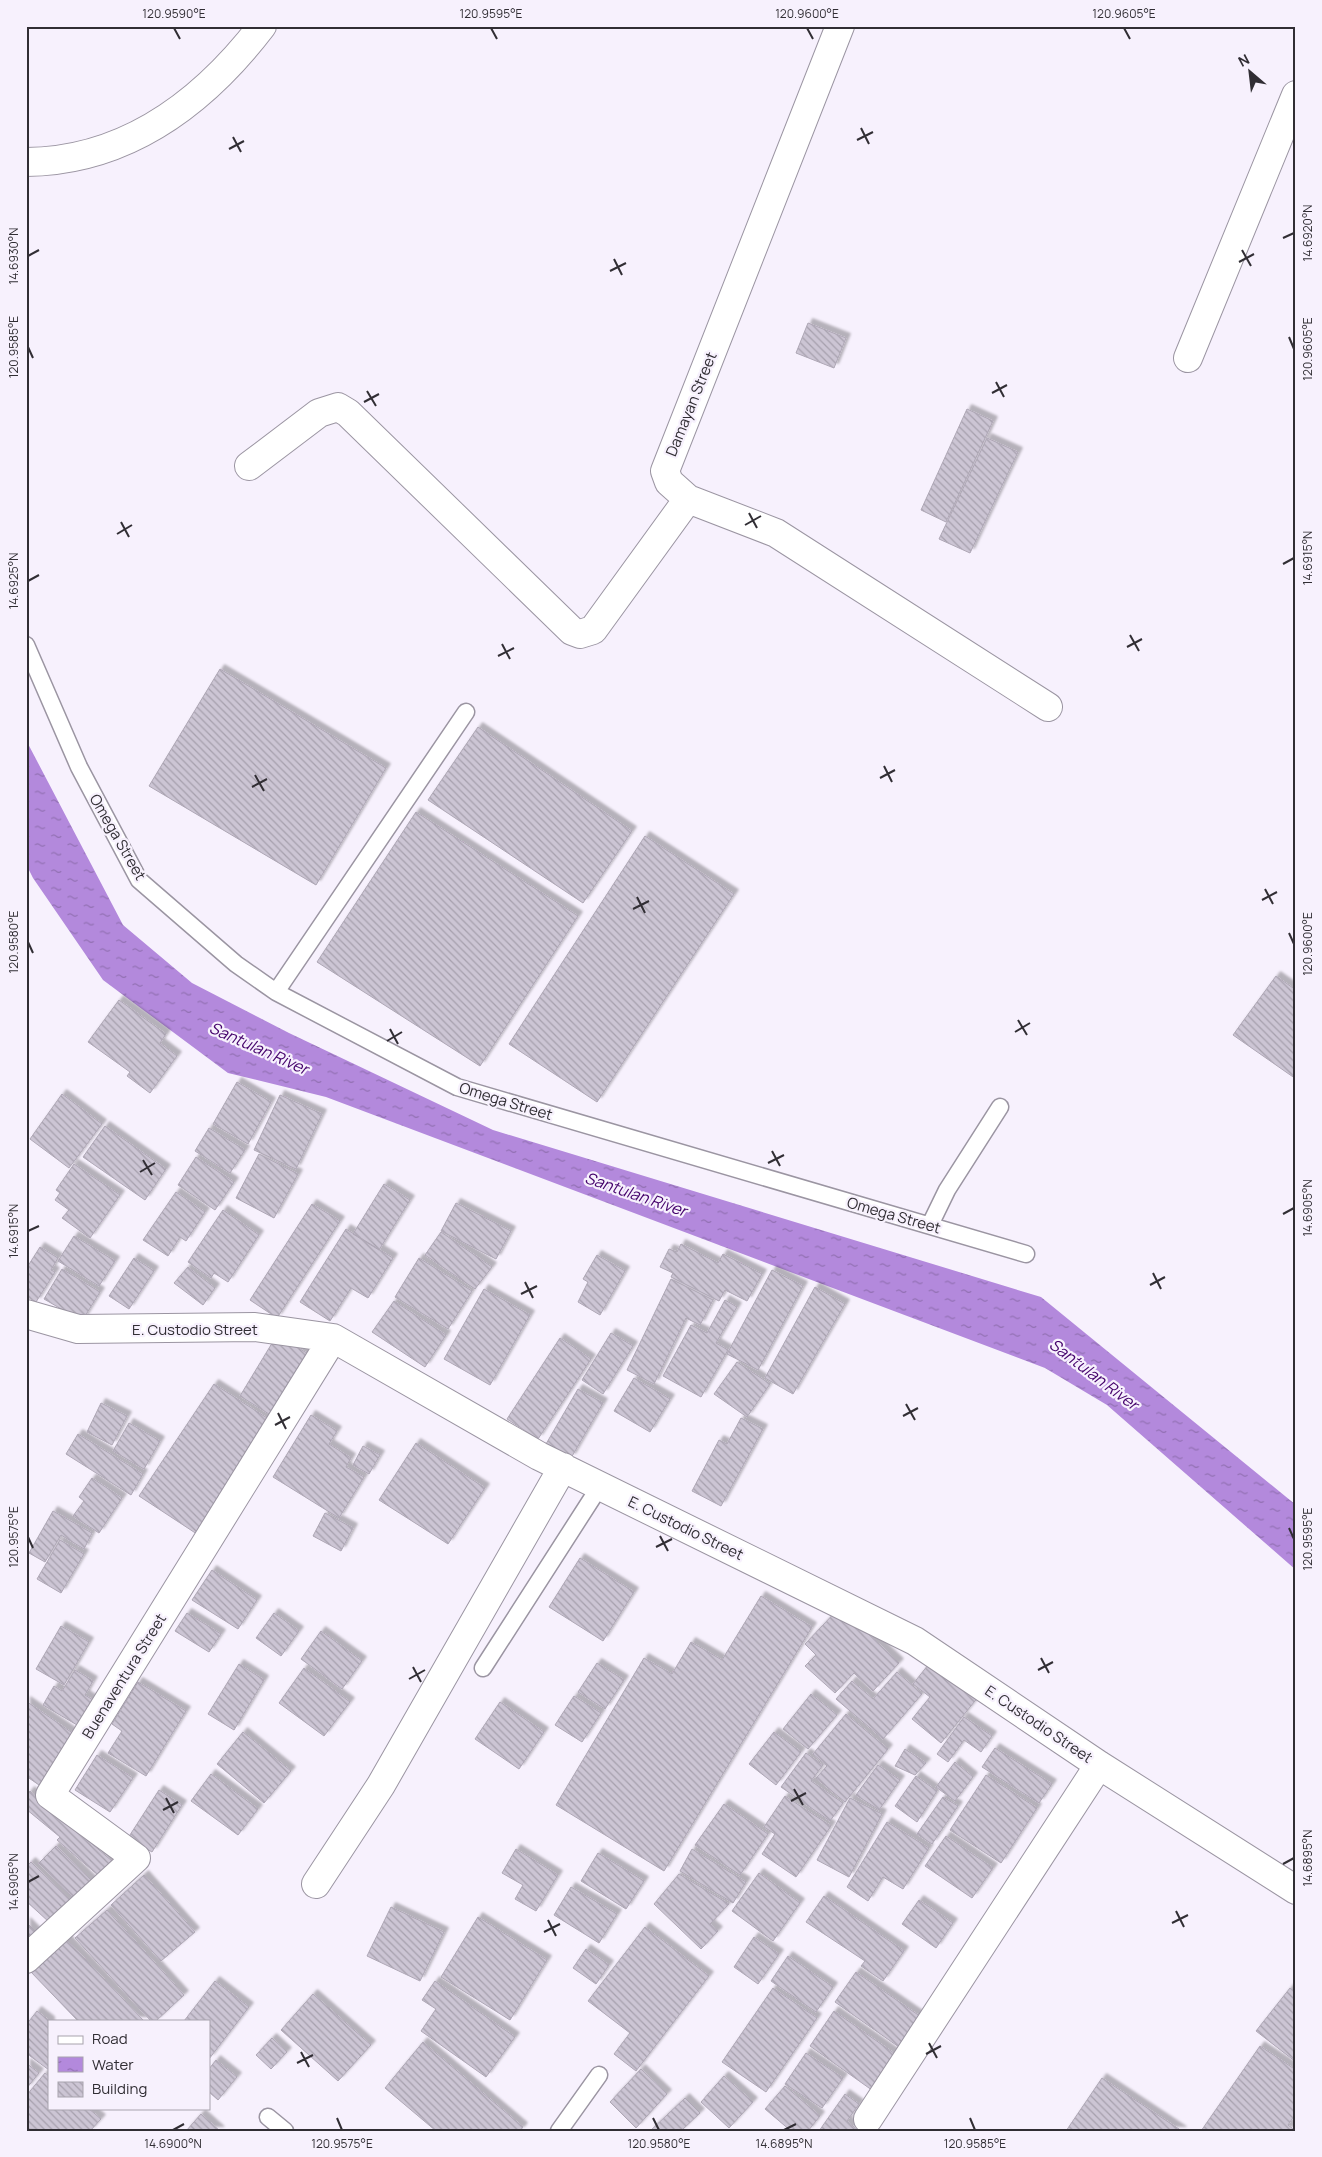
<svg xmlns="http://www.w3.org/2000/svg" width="1322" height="2157" font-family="Manrope,sans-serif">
<defs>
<pattern id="water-ripples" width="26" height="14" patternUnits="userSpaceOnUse" patternTransform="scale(1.25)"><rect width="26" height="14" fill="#b389dc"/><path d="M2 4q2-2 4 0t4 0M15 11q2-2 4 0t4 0" fill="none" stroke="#9270b3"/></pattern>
<pattern id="building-back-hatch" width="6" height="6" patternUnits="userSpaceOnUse" patternTransform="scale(1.25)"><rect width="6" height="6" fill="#ccc5d4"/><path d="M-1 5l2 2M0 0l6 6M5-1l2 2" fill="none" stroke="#a6a0ad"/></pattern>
<filter id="shadow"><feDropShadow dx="4.5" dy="-4.5" stdDeviation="1" flood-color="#0004"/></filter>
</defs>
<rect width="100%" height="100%" fill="#f7f1fd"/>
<!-- water -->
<path fill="url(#water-ripples)" d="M 26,740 L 123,925 L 192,983 L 289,1033 L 493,1130 L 1041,1297 L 1296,1505 L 1296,1570 L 1107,1405 L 1045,1368 L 326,1097 L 228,1073 L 103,980 L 33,878 L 26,864 Z"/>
<!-- building -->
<path fill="url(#building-back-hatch)" stroke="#aea7b5" filter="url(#shadow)" d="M 808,323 L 846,338 L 834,368 L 796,353 Z
M 967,409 L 993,421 L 946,522 L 921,510 Z
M 987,438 L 1018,452 L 970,553 L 939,539 Z
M 220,669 L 386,768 L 316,885 L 149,786 Z
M 478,727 L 632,831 L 583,903 L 428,800 Z
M 416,812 L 578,916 L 480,1066 L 317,962 Z
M 645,836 L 734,894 L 597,1102 L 509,1044 Z
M 1276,976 L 1296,990 L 1296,1079 L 1233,1035 Z
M 119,1000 L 166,1034 L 160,1043 L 177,1056 L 150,1093 L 127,1076 L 130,1072 L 88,1042 Z
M 237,1082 L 271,1102 L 248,1144 L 213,1124 Z
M 62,1094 L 102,1124 L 69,1168 L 30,1139 Z
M 280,1095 L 322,1114 L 296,1169 L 254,1150 Z
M 105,1126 L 166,1169 L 145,1200 L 83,1157 Z
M 209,1128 L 245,1150 L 230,1173 L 195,1151 Z
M 259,1154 L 298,1174 L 274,1218 L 236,1198 Z
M 196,1157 L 234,1182 L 215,1210 L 178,1185 Z
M 74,1164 L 120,1195 L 90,1238 L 62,1218 L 69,1210 L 55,1200 L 60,1193 L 56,1190 Z
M 384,1184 L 410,1200 L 379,1250 L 353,1234 Z
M 176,1192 L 205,1212 L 186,1241 L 180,1237 L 168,1256 L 143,1240 Z
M 456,1203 L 511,1231 L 496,1259 L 441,1231 Z
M 312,1204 L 340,1221 L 277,1318 L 250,1300 Z
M 223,1210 L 259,1235 L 228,1282 L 214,1273 L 211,1278 L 188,1262 Z
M 346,1229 L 393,1258 L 368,1298 L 351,1288 L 330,1321 L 300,1302 Z
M 441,1232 L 492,1267 L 475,1289 L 425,1255 Z
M 74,1236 L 115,1261 L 99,1286 L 58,1261 Z
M 681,1244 L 718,1263 L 723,1254 L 762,1274 L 747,1301 L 725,1290 L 719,1301 L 671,1277 L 673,1273 L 660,1267 L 669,1249 L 677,1252 Z
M 40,1247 L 58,1258 L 51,1270 L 55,1272 L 36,1302 L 26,1296 L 26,1269 Z
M 597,1255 L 625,1271 L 600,1315 L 578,1302 L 588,1282 L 583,1279 Z
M 134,1258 L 154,1271 L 129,1309 L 109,1296 Z
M 419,1258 L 472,1291 L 448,1329 L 395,1297 Z
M 188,1267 L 215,1288 L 203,1305 L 174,1283 Z
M 62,1269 L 100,1292 L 82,1321 L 44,1299 Z
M 772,1270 L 803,1286 L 758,1370 L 727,1354 Z
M 671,1279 L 713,1300 L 700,1325 L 686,1318 L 654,1384 L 627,1370 Z
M 815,1287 L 845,1304 L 793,1394 L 765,1378 Z
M 484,1289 L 530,1315 L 490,1385 L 444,1359 Z
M 725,1300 L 737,1307 L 716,1343 L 728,1350 L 701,1397 L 663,1376 L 691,1325 L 707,1333 Z
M 394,1301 L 446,1335 L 425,1367 L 372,1332 Z
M 611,1333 L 633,1346 L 603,1394 L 582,1380 Z
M 277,1335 L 315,1358 L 277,1419 L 240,1396 Z
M 560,1338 L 591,1359 L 538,1439 L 507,1419 Z
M 737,1362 L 770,1384 L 747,1417 L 714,1394 Z
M 634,1378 L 670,1399 L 650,1432 L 614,1411 Z
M 214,1384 L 278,1425 L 203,1538 L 139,1496 Z
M 578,1389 L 603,1403 L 571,1458 L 546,1444 Z
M 101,1403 L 127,1416 L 112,1445 L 87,1432 Z
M 311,1415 L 337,1431 L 329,1444 L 351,1458 L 346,1467 L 364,1477 L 339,1518 L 273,1477 Z
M 741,1418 L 763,1429 L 721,1506 L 692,1491 L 719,1440 L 727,1444 Z
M 129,1423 L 160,1441 L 144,1469 L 113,1451 Z
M 78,1434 L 143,1474 L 131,1495 L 66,1454 Z
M 416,1443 L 485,1488 L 448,1544 L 379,1500 Z
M 363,1446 L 380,1455 L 369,1474 L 353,1465 Z
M 92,1478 L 122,1498 L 99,1533 L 73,1516 L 84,1501 L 79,1497 Z
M 53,1511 L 92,1533 L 84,1549 L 61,1535 L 45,1562 L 29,1553 Z
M 325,1513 L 353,1528 L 341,1551 L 313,1536 Z
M 60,1540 L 84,1554 L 61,1593 L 37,1579 Z
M 580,1558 L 634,1592 L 603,1641 L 549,1607 Z
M 212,1570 L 257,1600 L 238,1629 L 192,1600 Z
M 761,1596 L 812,1627 L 664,1871 L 556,1805 L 644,1658 L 672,1674 L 691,1642 L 722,1660 Z
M 840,1607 L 899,1663 L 873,1691 L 854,1673 L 835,1693 L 805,1666 L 816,1655 L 805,1644 Z
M 187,1613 L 221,1634 L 209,1652 L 175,1631 Z
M 274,1613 L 299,1631 L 281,1656 L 256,1638 Z
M 61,1626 L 89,1642 L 64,1685 L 36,1669 Z
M 321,1631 L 362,1661 L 342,1689 L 301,1659 Z
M 932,1660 L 979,1696 L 941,1743 L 912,1719 L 930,1697 L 913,1684 Z
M 597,1663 L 624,1680 L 605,1709 L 578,1692 Z
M 239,1664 L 264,1680 L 234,1730 L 208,1714 Z
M 304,1668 L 350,1702 L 324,1736 L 279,1703 Z
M 75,1670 L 93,1681 L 85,1695 L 93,1700 L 77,1725 L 43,1705 L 54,1686 L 62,1691 Z
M 897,1672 L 922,1694 L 883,1739 L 836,1699 L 852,1681 L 873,1699 Z
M 138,1682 L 186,1711 L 146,1776 L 108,1753 L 122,1731 L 112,1724 Z
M 811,1694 L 837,1715 L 808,1749 L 783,1729 Z
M 574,1696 L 601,1713 L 582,1742 L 555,1725 Z
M 26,1701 L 74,1734 L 39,1785 L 26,1776 Z
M 500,1702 L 544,1732 L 519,1769 L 475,1739 Z
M 846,1714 L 888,1749 L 845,1802 L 816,1778 L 827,1766 L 813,1754 Z
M 964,1717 L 992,1736 L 981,1752 L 964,1740 L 948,1762 L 937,1754 Z
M 243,1732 L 291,1771 L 264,1803 L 217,1764 Z
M 774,1732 L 801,1752 L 776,1785 L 749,1764 Z
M 995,1748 L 1052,1784 L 1039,1803 L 982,1767 Z
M 905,1749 L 926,1763 L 915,1775 L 895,1766 Z
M 806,1753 L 823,1765 L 811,1781 L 843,1803 L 830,1821 L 781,1787 Z
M 97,1755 L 133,1778 L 110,1812 L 75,1790 Z
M 955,1762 L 973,1777 L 955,1801 L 936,1787 Z
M 878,1765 L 900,1780 L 879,1810 L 856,1795 Z
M 211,1774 L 258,1809 L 238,1835 L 191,1801 Z
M 986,1775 L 1037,1808 L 1001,1863 L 950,1830 Z
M 916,1776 L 937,1791 L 917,1822 L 895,1806 Z
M 159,1790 L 182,1805 L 152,1852 L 128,1838 Z
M 30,1791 L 112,1861 L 99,1876 L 57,1840 L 60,1837 L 26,1809 L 26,1796 Z
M 785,1796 L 831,1826 L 796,1877 L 762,1854 L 775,1834 L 764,1827 Z
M 943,1797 L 958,1806 L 932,1844 L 917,1834 Z
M 850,1798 L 882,1814 L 849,1877 L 817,1860 Z
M 724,1804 L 768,1834 L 740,1875 L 695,1845 Z
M 887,1822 L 929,1848 L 903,1889 L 883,1877 L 868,1901 L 847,1887 Z
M 946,1836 L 993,1868 L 972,1898 L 925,1866 Z
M 56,1846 L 94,1883 L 76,1901 L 39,1863 Z
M 516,1849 L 558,1875 L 536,1911 L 515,1899 L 523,1885 L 502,1873 Z
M 692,1849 L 746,1882 L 733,1903 L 680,1871 Z
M 598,1853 L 644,1881 L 626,1909 L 581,1881 Z
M 31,1862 L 70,1900 L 49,1922 L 26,1901 L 26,1867 Z
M 759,1873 L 800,1903 L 773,1941 L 732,1911 Z
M 679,1874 L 729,1904 L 710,1924 L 718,1931 L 701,1949 L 654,1904 Z
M 144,1875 L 195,1932 L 161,1961 L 111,1905 Z
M 571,1887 L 617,1914 L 599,1943 L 554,1915 Z
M 824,1896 L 904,1951 L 883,1981 L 861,1966 L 865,1961 L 806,1922 Z
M 919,1900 L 953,1923 L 936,1948 L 902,1924 Z
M 391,1907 L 444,1932 L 420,1981 L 367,1956 Z
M 107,1910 L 184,1995 L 156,2021 L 151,2021 L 75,1938 Z
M 478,1917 L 547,1960 L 510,2020 L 441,1977 Z
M 26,1922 L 36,1932 L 26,1943 Z
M 645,1927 L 709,1976 L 636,2071 L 614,2054 L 630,2033 L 588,2001 Z
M 754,1937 L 779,1954 L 758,1984 L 734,1967 Z
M 65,1938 L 144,2021 L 78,2021 L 30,1971 Z
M 586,1949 L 609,1965 L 596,1984 L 573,1968 Z
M 788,1956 L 833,1987 L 816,2012 L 771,1981 Z
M 856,1972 L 927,2021 L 906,2052 L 835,2002 Z
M 215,1981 L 249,2007 L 209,2059 L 209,2021 L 184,2021 Z
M 435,1981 L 515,2037 L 486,2077 L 421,2031 L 436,2009 L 422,2000 Z
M 773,1988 L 817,2018 L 766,2092 L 722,2062 Z
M 1290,1988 L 1296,1992 L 1296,2062 L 1256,2031 Z
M 313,1994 L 371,2045 L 338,2081 L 281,2030 Z
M 37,2011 L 50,2021 L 49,2070 L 26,2053 L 26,2025 Z
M 834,2011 L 901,2058 L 876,2093 L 810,2046 Z
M 272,2038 L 287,2052 L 271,2069 L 256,2055 Z
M 423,2042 L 523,2127 L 520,2131 L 436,2131 L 385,2088 Z
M 1260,2046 L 1296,2070 L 1296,2113 L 1288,2125 L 1296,2131 L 1201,2131 Z
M 806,2053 L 843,2078 L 822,2108 L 785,2084 Z
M 216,2060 L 237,2077 L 218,2100 L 209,2092 L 209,2069 Z
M 26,2063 L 39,2073 L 26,2089 Z
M 641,2069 L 667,2094 L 636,2128 L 610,2102 Z
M 45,2073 L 49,2076 L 49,2108 L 88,2108 L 101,2119 L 90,2131 L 26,2129 L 26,2096 Z
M 724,2076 L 753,2102 L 729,2128 L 701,2102 Z
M 1102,2078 L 1182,2131 L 1066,2131 Z
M 785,2086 L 820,2116 L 808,2131 L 791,2131 L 765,2109 Z
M 845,2094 L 859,2104 L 847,2121 L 859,2131 L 819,2131 Z
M 685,2098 L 700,2113 L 681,2131 L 650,2131 Z
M 201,2114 L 220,2131 L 186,2131 Z"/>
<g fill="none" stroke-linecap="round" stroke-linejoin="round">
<!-- lane casing -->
<g stroke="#9b95a2" stroke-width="19">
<path id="lane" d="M 26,645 L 79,767 L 139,880 L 236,964 L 276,992 L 457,1087 L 1026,1254
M 276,992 L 466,712
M 930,1225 L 947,1190 L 1000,1107
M 483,1668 L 600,1486
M 268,2117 L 285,2131
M 559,2131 L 599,2075"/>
</g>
<!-- street casing -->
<g stroke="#9b95a2" stroke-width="30">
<path id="street" d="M 840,26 L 665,471 L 669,482 L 688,499 L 776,533 L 1048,707
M 26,162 C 127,161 203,103 262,26
M 1188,358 L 1296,95
M 249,466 L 319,413 L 338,407 L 348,413 L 572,631 L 580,634 L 593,630 L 688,499
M 26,1314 L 78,1329 L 255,1327 L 333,1338 L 539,1456 L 915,1641 L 1099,1765 L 1296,1890
M 316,1884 L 381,1785 L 563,1467
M 26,1959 L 136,1858 L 50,1795 L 333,1338
M 868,2119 L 1099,1765"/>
</g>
<!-- lane -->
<use href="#lane" stroke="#fff" stroke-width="16"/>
<!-- street -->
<use href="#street" stroke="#fff" stroke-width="28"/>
</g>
<!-- ticks -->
<path fill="none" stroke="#312e34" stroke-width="2" d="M 174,28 L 180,39M 491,28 L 497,39M 807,28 L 813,39M 1124,28 L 1130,39M 861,128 L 869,144M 233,137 L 241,152M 857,140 L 873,132M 229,149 L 244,141M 1283,238 L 1294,233M 1242,250 L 1251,266M 28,256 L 39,250M 614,259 L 622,275M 1239,262 L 1254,254M 610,271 L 626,263M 1289,337 L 1294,349M 28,347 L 33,358M 996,382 L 1004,397M 367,391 L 376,406M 992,393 L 1007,385M 364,402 L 379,394M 749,513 L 757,528M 121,522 L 129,537M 745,525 L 761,516M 117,534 L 132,525M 1283,564 L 1294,558M 28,581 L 39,575M 1130,635 L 1139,651M 502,644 L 510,659M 1127,647 L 1142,639M 498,656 L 514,648M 884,766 L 892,782M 255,775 L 264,791M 880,778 L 895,770M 252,787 L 267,779M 1265,889 L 1273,904M 637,897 L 645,913M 1262,900 L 1277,892M 633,909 L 649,901M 1289,933 L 1294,944M 28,942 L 33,953M 1018,1020 L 1027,1035M 390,1029 L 398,1044M 1015,1032 L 1030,1023M 387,1041 L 402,1032M 772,1151 L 780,1166M 143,1160 L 152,1175M 768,1163 L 784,1155M 140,1172 L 155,1163M 1283,1214 L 1294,1208M 28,1231 L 39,1226M 1153,1273 L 1161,1289M 525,1282 L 533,1298M 1150,1285 L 1165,1277M 521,1294 L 537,1286M 906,1404 L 915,1420M 278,1413 L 286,1429M 903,1416 L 918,1408M 275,1425 L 290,1417M 1289,1528 L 1294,1539M 660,1536 L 668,1551M 28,1537 L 33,1548M 656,1547 L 672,1539M 1041,1658 L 1049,1673M 413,1667 L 421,1682M 1038,1670 L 1053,1662M 409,1679 L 425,1670M 794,1789 L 803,1805M 166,1798 L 174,1813M 791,1801 L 806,1793M 163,1810 L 178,1802M 1283,1864 L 1294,1858M 28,1882 L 39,1876M 1176,1911 L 1184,1927M 548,1920 L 556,1936M 1172,1923 L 1188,1915M 544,1932 L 560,1924M 929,2043 L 937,2058M 301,2052 L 309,2067M 926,2054 L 941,2046M 297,2063 L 313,2055M 337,2118 L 342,2130M 653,2118 L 659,2130M 970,2118 L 975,2130M 173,2130 L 184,2124M 784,2130 L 796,2124"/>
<g text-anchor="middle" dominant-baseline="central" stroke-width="4.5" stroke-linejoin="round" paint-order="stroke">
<!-- street labels -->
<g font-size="15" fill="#312e34" stroke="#f7f1fd">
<text transform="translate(691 404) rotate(-68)">Damayan Street</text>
<text transform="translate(118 837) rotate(60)">Omega Street</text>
<text transform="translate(506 1101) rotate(17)">Omega Street</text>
<text transform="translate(894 1215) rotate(16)">Omega Street</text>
<text x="195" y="1329">E. Custodio Street</text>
<text transform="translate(686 1528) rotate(26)">E. Custodio Street</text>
<text transform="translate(124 1676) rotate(-58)">Buenaventura Street</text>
<text transform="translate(1039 1724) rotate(34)">E. Custodio Street</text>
</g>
<!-- water labels -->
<g font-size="16" font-style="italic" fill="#44026b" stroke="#f7f1fd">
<text transform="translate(259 1048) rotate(24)">Santulan River</text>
<text transform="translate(636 1194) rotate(19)">Santulan River</text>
<text transform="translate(1094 1374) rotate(37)">Santulan River</text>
</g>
</g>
<!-- border -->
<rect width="1322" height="2157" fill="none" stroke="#f7f1fd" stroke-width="55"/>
<!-- legend -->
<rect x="48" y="2020" width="162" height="90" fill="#f7f1fd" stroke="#a8a3ad"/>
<rect x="58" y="2036" width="25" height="8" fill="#ffffff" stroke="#a8a3ad"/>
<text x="92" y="2044" font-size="15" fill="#312e34">Road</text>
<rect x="58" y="2057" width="25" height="15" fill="url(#water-ripples)" stroke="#a8a3ad"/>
<text x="92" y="2070" font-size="15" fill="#312e34">Water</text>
<rect x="58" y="2082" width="25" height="15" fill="url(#building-back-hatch)" stroke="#a8a3ad"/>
<text x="92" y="2094" font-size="15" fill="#312e34">Building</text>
<!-- north arrow -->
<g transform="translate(1250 72) rotate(332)" stroke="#f7f1fd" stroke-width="4" paint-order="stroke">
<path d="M0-4L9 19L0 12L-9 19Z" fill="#312e34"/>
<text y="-8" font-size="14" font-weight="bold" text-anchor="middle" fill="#312e34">N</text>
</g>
<rect x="28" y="28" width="1266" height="2102" fill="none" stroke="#312e34" stroke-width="2"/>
<g font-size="12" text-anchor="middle" fill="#312e34">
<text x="174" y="18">120.9590°E</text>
<text x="491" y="18">120.9595°E</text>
<text x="807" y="18">120.9600°E</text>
<text x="1124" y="18">120.9605°E</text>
<text transform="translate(1308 233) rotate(-90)" y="4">14.6920°N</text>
<text transform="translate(14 256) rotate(-90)" y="4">14.6930°N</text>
<text transform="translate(14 347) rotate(-90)" y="4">120.9585°E</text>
<text transform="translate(1308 349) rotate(-90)" y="4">120.9605°E</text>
<text transform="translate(1308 558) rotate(-90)" y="4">14.6915°N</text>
<text transform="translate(14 581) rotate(-90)" y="4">14.6925°N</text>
<text transform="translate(14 942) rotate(-90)" y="4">120.9580°E</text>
<text transform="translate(1308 944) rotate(-90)" y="4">120.9600°E</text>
<text transform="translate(1308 1208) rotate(-90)" y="4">14.6905°N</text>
<text transform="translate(14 1231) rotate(-90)" y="4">14.6915°N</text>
<text transform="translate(14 1537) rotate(-90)" y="4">120.9575°E</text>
<text transform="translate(1308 1539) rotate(-90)" y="4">120.9595°E</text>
<text transform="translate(1308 1858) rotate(-90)" y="4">14.6895°N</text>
<text transform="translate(14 1882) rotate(-90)" y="4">14.6905°N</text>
<text x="173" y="2148">14.6900°N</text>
<text x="342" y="2148">120.9575°E</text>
<text x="659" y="2148">120.9580°E</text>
<text x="784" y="2148">14.6895°N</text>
<text x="975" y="2148">120.9585°E</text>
</g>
</svg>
